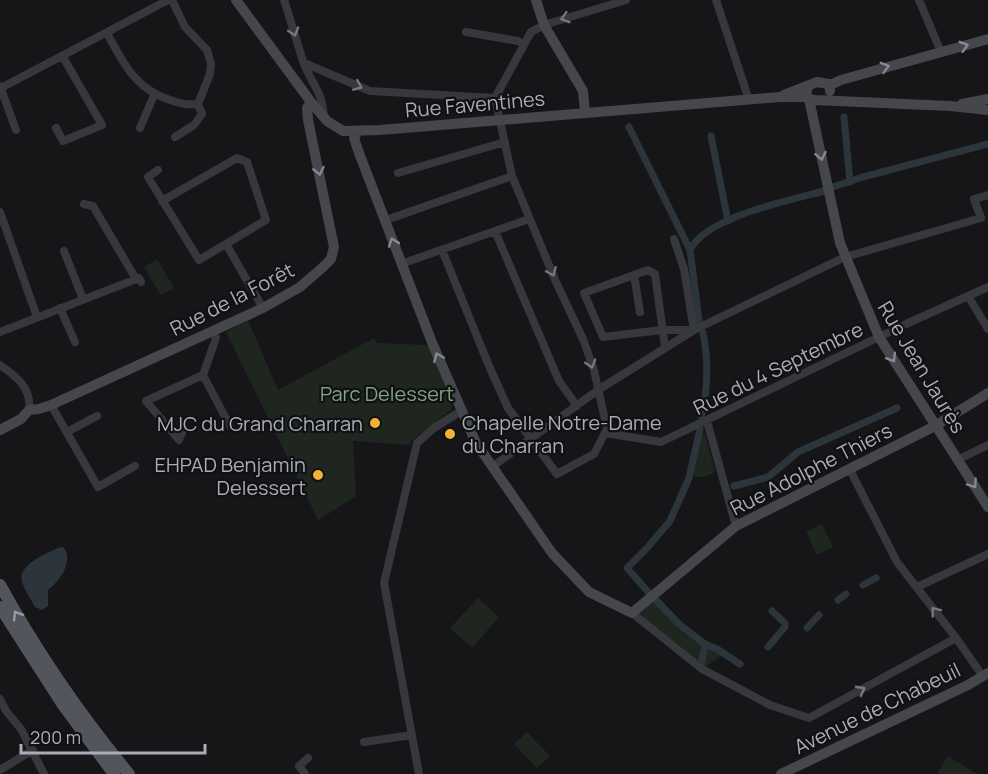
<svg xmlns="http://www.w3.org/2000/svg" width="988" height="774" font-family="Manrope,sans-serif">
<rect width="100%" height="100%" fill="#161618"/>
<!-- green -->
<path fill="#1e261f" d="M 157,259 L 174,288 L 161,295 L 144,267 Z
M 248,320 L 278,390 L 374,338 L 377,343 L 429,345 L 450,395 L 448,397 L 452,405 L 451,410 L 411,441 L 410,445 L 353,441 L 356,496 L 318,520 L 226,332 Z
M 700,433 L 705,434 L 715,471 C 708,478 700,478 691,475 Z
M 822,524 L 833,547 L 817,555 L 806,532 Z
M 478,598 L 499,617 L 472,648 L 450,628 Z
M 655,599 L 679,624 L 705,644 L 724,654 L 702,669 L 632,613 Z
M 527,732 L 550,756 L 537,768 L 514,744 Z
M 948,756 L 977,774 L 937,774 Z"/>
<!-- water -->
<path fill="#2c353c" d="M 63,547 C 75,560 59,582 48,590 L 48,606 L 42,610 L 35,607 C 31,599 24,590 22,581 C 18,564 46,554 58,548 Z"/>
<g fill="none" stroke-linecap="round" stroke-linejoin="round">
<!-- canal -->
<path stroke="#2c353c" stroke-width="7" d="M 844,117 L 850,182
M 629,127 L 690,250
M 711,136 L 728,221
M 833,187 L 863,177 L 988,144
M 699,320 L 690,250 C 706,217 790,200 824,191
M 701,417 C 708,389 709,362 703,333
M 734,486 L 768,477 L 798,452 L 897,408
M 863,585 L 876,578
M 650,594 L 627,568 L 647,548 L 670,521 L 689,478 L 700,429
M 655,599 L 679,624 L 705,644 L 717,649 L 740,664
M 838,600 L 846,594
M 807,628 L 819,615
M 768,647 L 785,627 L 785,623 L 772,611
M 701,666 L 705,644"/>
<!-- street -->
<path stroke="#37383d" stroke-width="8" d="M 284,0 C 291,21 297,43 304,64 C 313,86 322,91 324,117
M 716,0 L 749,100
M 919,0 L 941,52
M 466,32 L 518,41 L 524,45
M 107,33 C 124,64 135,89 170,100 C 181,104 187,105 198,104 L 210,74 L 211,64 L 207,50 L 185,27 L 172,0
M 304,63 L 370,91 L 495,98
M 0,86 L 16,130
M 1,88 L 168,0
M 56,128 L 63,141 L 102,125 L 63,57
M 140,128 L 154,95
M 175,137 L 194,125 L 202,114 L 198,104
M 158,170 L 148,177 L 199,260 L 266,220 L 247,162 L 237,158 L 162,201
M 398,173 L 505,142
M 84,204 L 93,206 L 136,279
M 0,212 L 37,317
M 386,220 L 512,176
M 495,231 L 559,381 L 577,406
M 226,244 L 263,308
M 442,250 L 489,366 L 508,408 L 557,474 L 594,454 L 607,429 L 594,370 L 583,339 L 556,282 L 512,176 L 495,98 L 531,32 L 544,25 L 626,0
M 64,251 L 83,299
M 401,264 L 529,219
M 634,275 L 640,312
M 968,296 L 988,329
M 60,308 L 75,342
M 0,332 L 139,278 L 141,282
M 665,347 L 655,274 L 648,270 L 584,293 L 603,337 L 662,330 L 694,330 L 684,269 L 674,239
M 0,365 C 16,376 32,388 29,410
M 203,375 L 230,426
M 203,375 L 216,338 L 213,330
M 51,405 L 98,487 L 135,466
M 707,421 L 736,526
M 184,428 L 179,440 L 146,401 L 203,375
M 67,432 L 97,416
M 605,433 L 661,442 L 906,324 L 988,287
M 957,460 L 988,445
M 492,467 L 598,390 L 694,330 L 845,257 L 981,218 L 974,199 L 988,195
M 849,468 L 897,562 L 956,638 L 982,675
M 917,587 L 988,554
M 632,613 L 702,669 L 770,705 L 809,718 L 956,638
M 0,699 L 6,711 L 21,729 L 44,774
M 364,742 L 412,735
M 0,770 L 33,750
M 305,774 L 299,766 L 308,758
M 419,774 L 384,583 L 417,443 L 434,428 L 461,411"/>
<!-- secondary -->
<path stroke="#45474d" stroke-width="10" d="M 236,0 L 311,102 L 327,121 L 343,131 L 380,130 L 780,97 L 807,97
M 536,0 L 544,25 L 583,91 L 585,112
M 830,85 L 841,80 L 988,39
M 808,86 L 806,94 L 809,99 L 815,100 L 950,106 L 988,110
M 784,95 L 817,82 L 829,84 L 830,91
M 809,99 L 840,243 L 879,337 L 988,507
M 962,104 L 988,99
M 358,131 L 354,138 L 359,153 L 433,345 L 476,443 L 552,553 L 589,592 L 632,613 L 736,526 L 935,426 L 988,393
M 0,430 L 21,419 L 29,410 L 39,409 L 51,405 L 263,308 L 300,287 L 322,268 L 331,259 L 334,247 L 308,120 L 307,108 L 311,102
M 781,774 L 968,685 L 988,673"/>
<!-- primary -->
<path stroke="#53555c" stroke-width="12" d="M 0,585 C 37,652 80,715 129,774
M 0,607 L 63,705 L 114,774"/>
</g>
<!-- one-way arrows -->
<defs><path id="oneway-chevron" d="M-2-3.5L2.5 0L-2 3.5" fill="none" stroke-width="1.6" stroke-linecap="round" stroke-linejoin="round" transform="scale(1.5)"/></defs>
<g stroke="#757881">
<use href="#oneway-chevron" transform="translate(565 18) rotate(163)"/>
<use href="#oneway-chevron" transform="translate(294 32) rotate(72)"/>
<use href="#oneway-chevron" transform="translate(358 86) rotate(23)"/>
<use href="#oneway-chevron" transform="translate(552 272) rotate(67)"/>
<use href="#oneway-chevron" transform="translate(591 364) rotate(73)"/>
<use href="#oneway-chevron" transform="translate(935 611) rotate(-128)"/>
<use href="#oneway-chevron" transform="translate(861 690) rotate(-28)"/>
</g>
<g stroke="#858993">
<use href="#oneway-chevron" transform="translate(964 46) rotate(-16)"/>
<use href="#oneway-chevron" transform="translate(885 67) rotate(-16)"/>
<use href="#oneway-chevron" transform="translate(821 156) rotate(79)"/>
<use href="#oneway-chevron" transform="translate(319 171) rotate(78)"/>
<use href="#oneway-chevron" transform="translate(393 242) rotate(-109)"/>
<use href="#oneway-chevron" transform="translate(438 357) rotate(-113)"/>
<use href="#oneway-chevron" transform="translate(892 358) rotate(58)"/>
<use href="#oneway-chevron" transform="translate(973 484) rotate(56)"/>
</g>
<use stroke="#979ba6" href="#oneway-chevron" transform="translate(17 615) rotate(-121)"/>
<!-- markers -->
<g fill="#f2b134" stroke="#111113" stroke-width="2">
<circle cx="375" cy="423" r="6"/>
<circle cx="450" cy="434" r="6"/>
<circle cx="318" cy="475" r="6"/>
</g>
<g text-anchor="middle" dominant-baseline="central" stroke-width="4.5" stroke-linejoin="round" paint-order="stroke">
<!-- street labels -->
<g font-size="20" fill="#a8adb8" stroke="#111113">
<text transform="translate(475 104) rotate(-5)">Rue Faventines</text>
<text transform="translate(232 299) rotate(-27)">Rue de la Forêt</text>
<text transform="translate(922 367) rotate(59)">Rue Jean Jaurès</text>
<text transform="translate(778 368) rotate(-26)">Rue du 4 Septembre</text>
<text transform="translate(811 469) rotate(-27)">Rue Adolphe Thiers</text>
<text transform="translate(877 708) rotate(-26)">Avenue de Chabeuil</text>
</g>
<!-- park labels -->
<g font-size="20" fill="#7fa381" stroke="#111113">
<text x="387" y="393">Parc Delessert</text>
</g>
<!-- poi labels -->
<g font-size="20" fill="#a8adb8" stroke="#111113" text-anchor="end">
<text x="462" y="422" text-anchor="start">Chapelle Notre-Dame<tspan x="462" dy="23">du Charran</tspan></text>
<text x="363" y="423">MJC du Grand Charran</text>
<text x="306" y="464">EHPAD Benjamin<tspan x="306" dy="23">Delessert</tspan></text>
</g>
</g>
<!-- scale -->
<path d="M21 744v9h184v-9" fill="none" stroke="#a8adb8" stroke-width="3"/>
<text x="30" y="744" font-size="18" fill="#a8adb8" stroke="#111113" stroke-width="4.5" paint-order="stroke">200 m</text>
</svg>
